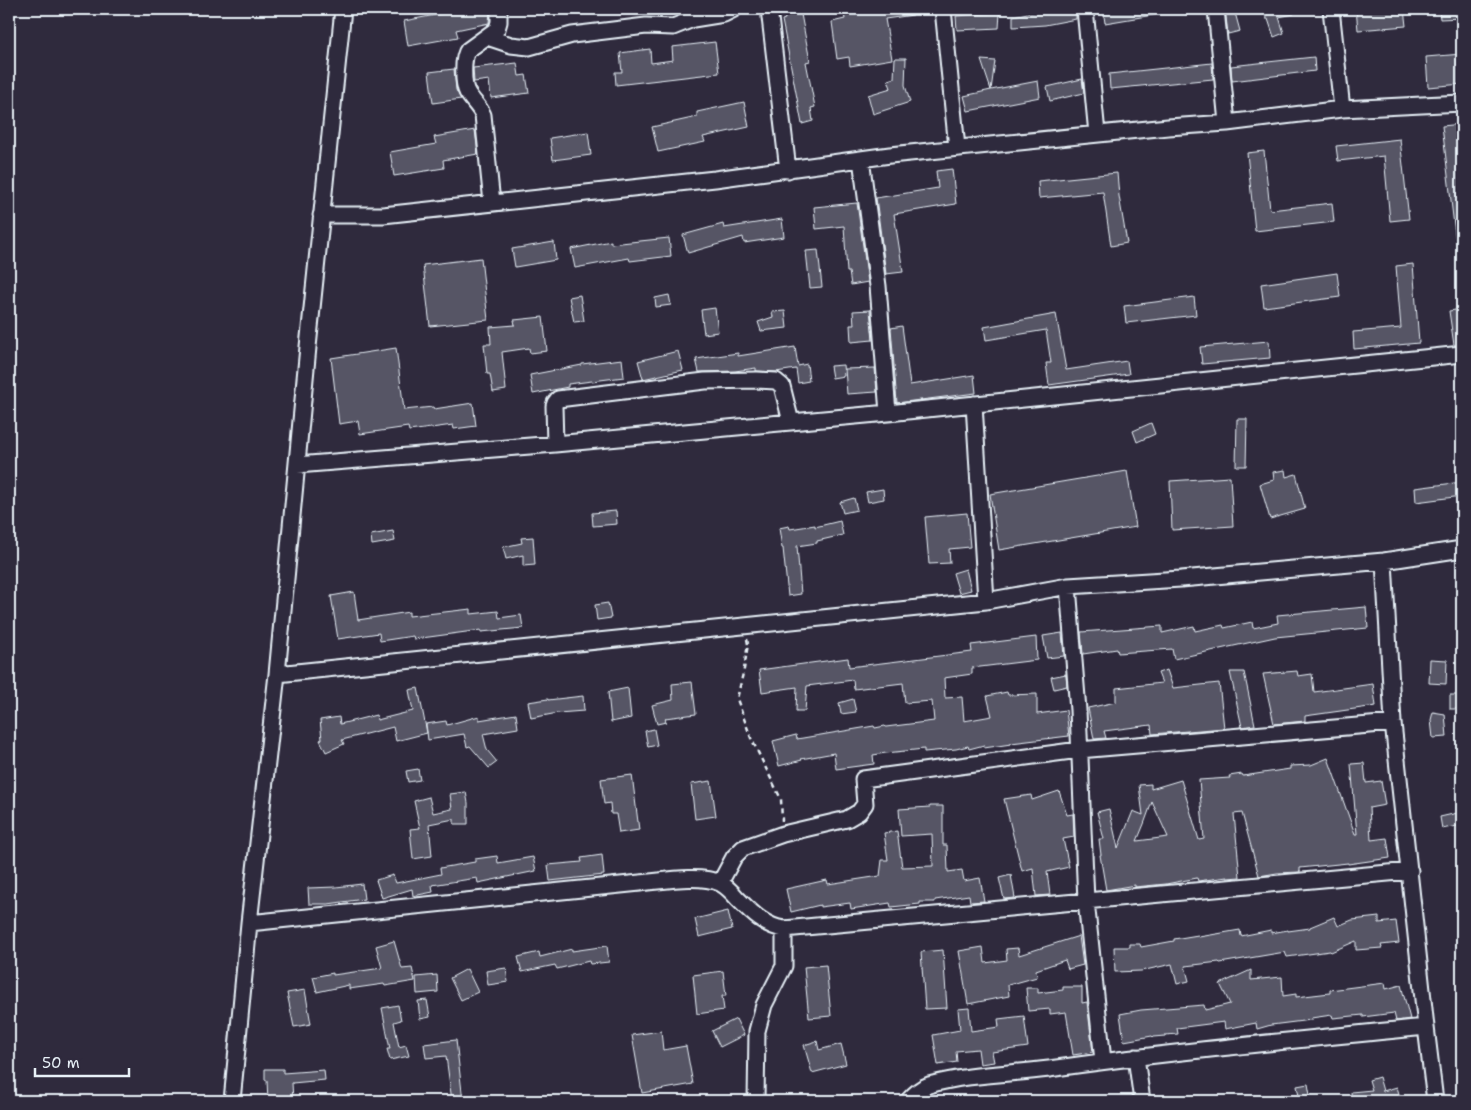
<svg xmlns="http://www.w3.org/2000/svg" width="1471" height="1110" font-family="'Shantell Sans',sans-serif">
<rect width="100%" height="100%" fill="#2f2a3d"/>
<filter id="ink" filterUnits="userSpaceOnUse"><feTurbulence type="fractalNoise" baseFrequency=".02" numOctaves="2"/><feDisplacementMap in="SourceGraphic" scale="10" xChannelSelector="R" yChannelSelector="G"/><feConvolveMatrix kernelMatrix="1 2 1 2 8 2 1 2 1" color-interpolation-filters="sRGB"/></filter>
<g filter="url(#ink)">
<!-- building -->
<path fill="#575565" stroke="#e8f1f8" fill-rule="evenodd" d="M 450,9 L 490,9 L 489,23 L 456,30 L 458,37 L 408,46 L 404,21 L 451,12 Z
M 784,9 L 800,9 L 810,61 L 806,62 L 815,107 L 811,108 L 813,121 L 802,124 L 782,20 L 785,19 Z
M 875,9 L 913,9 L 913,15 L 885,19 L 892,59 L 850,66 L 849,57 L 837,59 L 832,22 L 845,19 L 844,14 Z
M 1047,9 L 1076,9 L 1076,19 L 1045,25 L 1013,27 L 1013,16 Z
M 1103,9 L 1158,9 L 1159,14 L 1105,23 Z
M 1225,9 L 1234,9 L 1240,31 L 1228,34 Z
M 1265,9 L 1294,9 L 1294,14 L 1279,17 L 1284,33 L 1274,37 L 1268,19 L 1266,19 Z
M 1356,9 L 1404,9 L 1406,26 L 1358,30 Z
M 1439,9 L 1462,9 L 1462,18 L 1440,19 Z
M 1000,13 L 999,28 L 957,30 L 956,16 Z
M 715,42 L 719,73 L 616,85 L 615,72 L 622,72 L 620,53 L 650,49 L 651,63 L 673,60 L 672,47 Z
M 1462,54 L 1462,84 L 1428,87 L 1426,57 Z
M 1314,57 L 1315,71 L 1232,81 L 1231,66 Z
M 895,58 L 906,58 L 905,85 L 910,102 L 873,114 L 868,95 L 891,88 L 888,80 L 894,78 Z
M 981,60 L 995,61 L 991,90 L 1038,81 L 1040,97 L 968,111 L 964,96 L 991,90 Z
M 517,63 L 519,76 L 526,75 L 529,93 L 491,98 L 489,80 L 474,82 L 473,68 Z
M 1212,63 L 1213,79 L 1110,89 L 1109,74 Z
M 454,69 L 456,90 L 461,99 L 433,103 L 429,72 Z
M 1082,79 L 1084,93 L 1050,101 L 1047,87 Z
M 744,102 L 749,127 L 703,137 L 705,142 L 658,152 L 652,127 L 697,117 L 697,112 Z
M 1462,124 L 1462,242 L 1456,242 L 1442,126 Z
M 475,130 L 478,154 L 443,160 L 444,168 L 394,176 L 390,152 L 436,144 L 434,137 Z
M 588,132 L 591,155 L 553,160 L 550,138 Z
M 1400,139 L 1409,219 L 1390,221 L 1384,156 L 1338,161 L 1336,146 Z
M 1264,151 L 1270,210 L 1332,203 L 1334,222 L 1255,231 L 1247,153 Z
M 952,169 L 956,204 L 894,214 L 903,272 L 886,274 L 876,198 L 938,188 L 936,171 Z
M 1117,173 L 1119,196 L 1127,243 L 1111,246 L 1103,192 L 1039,198 L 1038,181 Z
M 857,203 L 868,282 L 851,285 L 849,272 L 847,272 L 844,226 L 816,229 L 814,207 Z
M 782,219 L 784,237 L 744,243 L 743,237 L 688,253 L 683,235 L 723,224 L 724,228 Z
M 669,238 L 671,256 L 630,261 L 629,258 L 575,268 L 571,249 L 611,241 L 611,244 Z
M 554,242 L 556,260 L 515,267 L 512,249 Z
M 818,250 L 822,287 L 810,288 L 806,251 Z
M 481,258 L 488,320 L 430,326 L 423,265 Z
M 1413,264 L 1419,343 L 1354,349 L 1353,332 L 1401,328 L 1396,266 Z
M 1337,273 L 1340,297 L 1264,307 L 1261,284 Z
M 580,295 L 584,321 L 574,322 L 569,297 Z
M 669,295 L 671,305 L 656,307 L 655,298 Z
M 1194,297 L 1196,315 L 1126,323 L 1124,306 Z
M 715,308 L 718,332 L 704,334 L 701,310 Z
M 1462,309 L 1462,345 L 1454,345 L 1449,311 Z
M 870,310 L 873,340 L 851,342 L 850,325 L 854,325 L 853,311 Z
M 785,311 L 787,328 L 761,331 L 758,322 L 773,317 L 772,312 Z
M 1056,314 L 1066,370 L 1127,361 L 1129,374 L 1049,385 L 1046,363 L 1051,363 L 1046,330 L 986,340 L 984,327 Z
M 543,317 L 547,351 L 530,353 L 529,348 L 502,352 L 506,390 L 493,392 L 490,374 L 487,374 L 484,344 L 491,344 L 490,327 L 515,325 L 514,320 Z
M 902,326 L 910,385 L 974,375 L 976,393 L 897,403 L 891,328 Z
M 1269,341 L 1270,358 L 1202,364 L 1200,347 Z
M 795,347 L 798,366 L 807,364 L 809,381 L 798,383 L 796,369 L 776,372 L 756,371 L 756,368 L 735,371 L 699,372 L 696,359 L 738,353 L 738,356 Z
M 396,348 L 404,410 L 433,407 L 434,409 L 473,403 L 476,426 L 454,429 L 453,425 L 409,431 L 408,427 L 360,434 L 358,421 L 339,424 L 331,358 Z
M 678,351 L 683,370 L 643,379 L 638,361 Z
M 622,359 L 624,377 L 568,384 L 568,387 L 533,394 L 530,375 L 582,365 L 582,364 Z
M 843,365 L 844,376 L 832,378 L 830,366 Z
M 875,368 L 877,392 L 847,394 L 845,369 Z
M 1237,419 L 1247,419 L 1246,466 L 1236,466 Z
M 1151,423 L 1155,434 L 1137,442 L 1133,431 Z
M 1285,470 L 1286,477 L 1296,474 L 1305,509 L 1270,519 L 1260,484 L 1274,480 L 1273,472 Z
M 1127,471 L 1136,527 L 999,550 L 990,494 Z
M 1230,477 L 1233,526 L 1172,530 L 1170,481 Z
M 1462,482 L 1462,496 L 1416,502 L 1415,488 Z
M 883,489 L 884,499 L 868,502 L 866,492 Z
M 854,498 L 857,510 L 843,513 L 840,502 Z
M 616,511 L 617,524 L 593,526 L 592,513 Z
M 967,513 L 970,547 L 949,549 L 950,563 L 929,564 L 925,517 Z
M 840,521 L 843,535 L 817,541 L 817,543 L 797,546 L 801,594 L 788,596 L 783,548 L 782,548 L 779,528 L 789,526 L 790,529 L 815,525 L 815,527 Z
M 393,531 L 395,541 L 372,545 L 371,535 Z
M 533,537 L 535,565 L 523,566 L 523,555 L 506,559 L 503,547 L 522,543 L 521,538 Z
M 966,569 L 971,590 L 959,593 L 953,573 Z
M 354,592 L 358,620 L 409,612 L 409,616 L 471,609 L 471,614 L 498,611 L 499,618 L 521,615 L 523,628 L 481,632 L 481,630 L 414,639 L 413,636 L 380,641 L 379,633 L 338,639 L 331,596 Z
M 608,603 L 611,618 L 597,620 L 595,605 Z
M 1366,607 L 1368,628 L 1275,637 L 1174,659 L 1172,649 L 1118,653 L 1117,649 L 1083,654 L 1081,632 L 1162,626 L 1162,633 L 1194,626 L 1195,631 L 1223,625 L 1224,628 L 1252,622 L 1253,628 L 1278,623 L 1277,615 Z
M 1062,633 L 1064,656 L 1047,658 L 1043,636 Z
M 1036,637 L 1037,660 L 972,668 L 972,674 L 944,678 L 945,698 L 962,697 L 964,721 L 992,716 L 987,696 L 1007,692 L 1008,695 L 1037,694 L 1037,714 L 1066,710 L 1069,736 L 1011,743 L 1011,744 L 984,748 L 984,745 L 969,749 L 968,746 L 956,749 L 924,752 L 924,749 L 886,753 L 873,755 L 874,764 L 836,769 L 834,753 L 801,759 L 802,760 L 779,766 L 773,741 L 796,735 L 797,739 L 874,726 L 875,728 L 885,726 L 886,727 L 934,721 L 932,701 L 905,703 L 903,683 L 854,689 L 853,680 L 807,686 L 805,711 L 796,711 L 797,687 L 762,692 L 759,670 L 848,658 L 849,667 L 972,652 L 971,645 Z
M 1430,659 L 1447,660 L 1446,684 L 1429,683 Z
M 1167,670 L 1173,688 L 1219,683 L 1224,728 L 1152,734 L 1151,725 L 1104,731 L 1106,738 L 1094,739 L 1088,708 L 1116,702 L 1116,688 L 1162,683 L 1158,673 Z
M 1297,671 L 1298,676 L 1312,674 L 1314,692 L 1373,684 L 1376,706 L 1305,716 L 1305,721 L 1274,724 L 1263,674 Z
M 1230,672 L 1244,672 L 1255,725 L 1242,727 Z
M 1066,674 L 1067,686 L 1054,689 L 1051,677 Z
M 692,682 L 696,714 L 665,718 L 666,722 L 657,724 L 652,705 L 673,700 L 672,684 Z
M 418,688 L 427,733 L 396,741 L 393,727 L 342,740 L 344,744 L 326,752 L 320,740 L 322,739 L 320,720 L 339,717 L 340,724 L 376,715 L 377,720 L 413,711 L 409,690 Z
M 628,688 L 631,718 L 611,722 L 608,692 Z
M 1450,695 L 1461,695 L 1461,709 L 1450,709 Z
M 583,696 L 584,711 L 558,713 L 531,718 L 528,702 L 548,699 L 548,700 Z
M 853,699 L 856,712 L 841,714 L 839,703 Z
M 1433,712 L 1445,714 L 1447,737 L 1433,738 L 1431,720 Z
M 516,714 L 518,728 L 483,734 L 487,750 L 497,762 L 489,768 L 470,746 L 467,747 L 464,734 L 428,740 L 426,724 L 446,721 L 447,725 L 479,716 L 479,720 Z
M 654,729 L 657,745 L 648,747 L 645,731 Z
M 1328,758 L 1355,834 L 1357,834 L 1351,764 L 1364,763 L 1366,783 L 1381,781 L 1385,805 L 1369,808 L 1371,840 L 1387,838 L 1390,858 L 1348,864 L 1348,863 L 1300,868 L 1300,872 L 1277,873 L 1259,876 L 1242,813 L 1234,814 L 1240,877 L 1227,878 L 1227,877 L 1198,881 L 1197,878 L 1166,884 L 1135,887 L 1135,885 L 1106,890 L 1100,855 L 1101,855 L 1099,839 L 1104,839 L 1097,812 L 1109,809 L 1118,848 L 1133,811 L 1143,815 L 1139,785 L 1151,784 L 1151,789 L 1181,780 L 1199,840 L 1204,839 L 1199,780 L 1230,778 L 1229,776 L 1242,774 L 1243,776 L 1290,769 L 1290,766 L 1311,765 ZM 1152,802 L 1168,837 L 1137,841 L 1144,824 Z
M 418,769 L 420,780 L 408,782 L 406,771 Z
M 632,775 L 639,830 L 619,833 L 616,814 L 611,814 L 610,803 L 604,804 L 601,779 Z
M 711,781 L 716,816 L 695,819 L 691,784 Z
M 1059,791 L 1067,815 L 1073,814 L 1074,837 L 1063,839 L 1069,867 L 1047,872 L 1050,895 L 1036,896 L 1033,868 L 1022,871 L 1004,799 L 1031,795 L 1032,800 Z
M 466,792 L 468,803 L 468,824 L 454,824 L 454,819 L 429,824 L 432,856 L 413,859 L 410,829 L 420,828 L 414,801 L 429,797 L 433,813 L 452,809 L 450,794 Z
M 930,806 L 943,806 L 943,845 L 947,845 L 948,872 L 962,870 L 964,881 L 980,878 L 984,901 L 970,902 L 969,895 L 935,900 L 935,902 L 920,902 L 920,904 L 891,907 L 890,903 L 851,909 L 850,903 L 820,907 L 820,905 L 791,912 L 786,889 L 827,880 L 828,884 L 880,876 L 882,860 L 888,860 L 884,833 L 897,831 L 902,867 L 933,866 L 932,834 L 901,836 L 899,809 L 930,807 Z
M 1462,812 L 1462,825 L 1442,829 L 1440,817 Z
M 602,855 L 604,875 L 550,881 L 548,865 L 582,862 L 581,858 Z
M 497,856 L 498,863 L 533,857 L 536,871 L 478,883 L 477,878 L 432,885 L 433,892 L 413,896 L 412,889 L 382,898 L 376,880 L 393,875 L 396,883 L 441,874 L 440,868 L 475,862 L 475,859 Z
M 1011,875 L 1015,898 L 1004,899 L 999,878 Z
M 362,884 L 364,899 L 328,904 L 309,904 L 308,888 L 336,887 Z
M 728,911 L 732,929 L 699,937 L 695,919 Z
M 1334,917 L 1338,926 L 1352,920 L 1379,917 L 1379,923 L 1396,921 L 1399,943 L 1381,945 L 1382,948 L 1356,950 L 1356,941 L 1331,952 L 1330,951 L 1287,957 L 1285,952 L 1220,963 L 1219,962 L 1185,966 L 1189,981 L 1177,984 L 1172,964 L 1141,971 L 1115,972 L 1114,947 L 1130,947 L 1130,944 L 1140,944 L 1141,947 L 1174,941 L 1174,939 L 1198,935 L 1199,937 L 1240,930 L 1241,936 L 1271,930 L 1271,933 L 1288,930 L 1288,931 L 1310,928 L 1310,927 Z
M 1079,936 L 1083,965 L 1068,969 L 1065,960 L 1036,970 L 1037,977 L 1008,985 L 1009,996 L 968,1004 L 959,951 L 983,947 L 985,963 L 1007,960 L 1006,949 L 1018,948 L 1019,955 Z
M 394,941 L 402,969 L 412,968 L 415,981 L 385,986 L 384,984 L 349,989 L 349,985 L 317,992 L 313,977 L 333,973 L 333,975 L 382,968 L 376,946 Z
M 607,946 L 609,962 L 590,964 L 589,961 L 557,969 L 555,965 L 522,972 L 518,957 L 539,952 L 540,957 L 572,949 L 572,951 Z
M 943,950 L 947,1008 L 925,1009 L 921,952 Z
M 826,965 L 831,1016 L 809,1018 L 804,967 Z
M 506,968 L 508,982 L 488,985 L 486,971 Z
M 467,969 L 478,992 L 461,1000 L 450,978 Z
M 1251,970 L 1251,980 L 1282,977 L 1283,996 L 1296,994 L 1296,997 L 1330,993 L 1330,990 L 1385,983 L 1386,989 L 1401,985 L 1410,1019 L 1396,1021 L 1394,1013 L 1363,1017 L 1363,1015 L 1333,1018 L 1332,1015 L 1311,1018 L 1311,1020 L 1271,1025 L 1257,1029 L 1256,1023 L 1225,1029 L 1224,1022 L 1177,1028 L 1178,1034 L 1165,1035 L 1165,1036 L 1153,1037 L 1152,1036 L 1124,1041 L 1120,1014 L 1141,1010 L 1204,1005 L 1205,1010 L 1230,1004 L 1220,984 Z
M 723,971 L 726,996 L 722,996 L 724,1010 L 697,1014 L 693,975 Z
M 437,975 L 438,992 L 417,994 L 416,977 Z
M 1063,987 L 1082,987 L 1082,1003 L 1087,1002 L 1093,1052 L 1073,1055 L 1066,1012 L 1050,1014 L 1050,1009 L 1028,1011 L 1026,988 L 1038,988 L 1038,993 L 1063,990 Z
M 305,990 L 311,1024 L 294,1027 L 287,993 Z
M 427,1000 L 430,1017 L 420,1019 L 418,1001 Z
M 398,1005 L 401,1020 L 394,1022 L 399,1047 L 406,1045 L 409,1056 L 390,1060 L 387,1049 L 390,1049 L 382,1008 Z
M 969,1008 L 971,1031 L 999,1027 L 998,1019 L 1024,1016 L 1028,1047 L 992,1052 L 994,1062 L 980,1064 L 978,1049 L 956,1051 L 957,1062 L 938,1065 L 933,1035 L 960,1030 L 958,1009 Z
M 736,1019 L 744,1035 L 720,1047 L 712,1031 Z
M 661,1031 L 663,1050 L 686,1046 L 693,1084 L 642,1093 L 632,1035 Z
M 456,1040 L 463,1101 L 452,1101 L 446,1056 L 426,1058 L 424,1044 Z
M 817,1041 L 819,1050 L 841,1044 L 846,1064 L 812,1073 L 804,1045 Z
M 265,1069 L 283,1069 L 283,1073 L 324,1070 L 325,1080 L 292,1083 L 293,1101 L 268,1101 L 267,1080 L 265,1080 Z
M 1379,1077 L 1383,1091 L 1397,1087 L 1401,1101 L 1352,1101 L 1351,1092 L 1372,1090 L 1369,1080 Z
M 1308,1084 L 1311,1101 L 1300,1101 L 1297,1086 Z"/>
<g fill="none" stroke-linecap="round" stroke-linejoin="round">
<!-- street casing -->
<g stroke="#e8f1f8" stroke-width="19">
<path id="street" d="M 769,9 L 788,170
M 943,9 L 957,148
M 1085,9 L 1097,134
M 1216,9 L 1227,123
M 1331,9 L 1342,109
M 487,37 L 511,45 L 529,47 L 572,35 L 646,26 L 673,27 L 693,19 L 724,14 L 734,9
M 861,159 L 878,286 L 888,413
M 492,203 L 483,115 C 479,106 472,101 467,92 C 463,84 462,57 468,50 L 497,29 L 499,22 L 499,9
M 321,215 L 383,215 L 715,179 L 890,155 L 1168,127 L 1227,123 L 1342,109 L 1462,103
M 974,404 L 986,601
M 555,444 L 554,406 L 555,403 L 558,399 L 705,381 L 757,380 L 776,381 L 782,386 L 791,422
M 297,465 L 555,444 L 888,413 L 1462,354
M 1384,561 L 1393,723 L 1426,1027 L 1435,1101
M 1068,586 L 1078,710 L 1086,901 L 1103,1061
M 277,674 L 986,601 L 1068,586 L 1181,579 L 1384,561 L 1462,549
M 720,883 L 734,857 L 743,848 L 783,834 L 847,819 L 859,812 L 865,804 L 863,779 L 1079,750 L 1393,723
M 249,923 L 640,883 C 663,881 699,874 720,883 C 727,887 732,892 737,898 C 751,912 764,926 784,929 L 1410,871
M 1136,1057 L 1142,1101
M 232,1101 L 249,923 L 277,674 L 308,347 L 343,9
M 756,1101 L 757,1031 L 764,1005 L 784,966 L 784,929
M 908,1101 C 914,1094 920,1088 929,1085 C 968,1074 1009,1074 1049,1069 C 1174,1051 1300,1040 1426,1027"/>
</g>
<!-- path -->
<path stroke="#e8f1f8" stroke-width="2.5" stroke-dasharray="5 4" stroke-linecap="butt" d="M 747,639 L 748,644 L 744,669 L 737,699 L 751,738 L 781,799 L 782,821"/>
<!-- street -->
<use href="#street" stroke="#2f2a3d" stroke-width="15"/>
</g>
</g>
<!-- margin -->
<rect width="1471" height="1110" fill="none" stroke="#2f2a3d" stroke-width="30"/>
<rect x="15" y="15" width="1441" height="1080" fill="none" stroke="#e8f1f8" stroke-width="2" filter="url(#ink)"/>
<!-- scale -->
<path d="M35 1068v8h94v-8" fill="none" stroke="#e8f1f8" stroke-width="2.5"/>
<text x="42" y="1068" font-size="15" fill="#e8f1f8" stroke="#2f2a3d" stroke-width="4" paint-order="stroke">50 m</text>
</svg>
